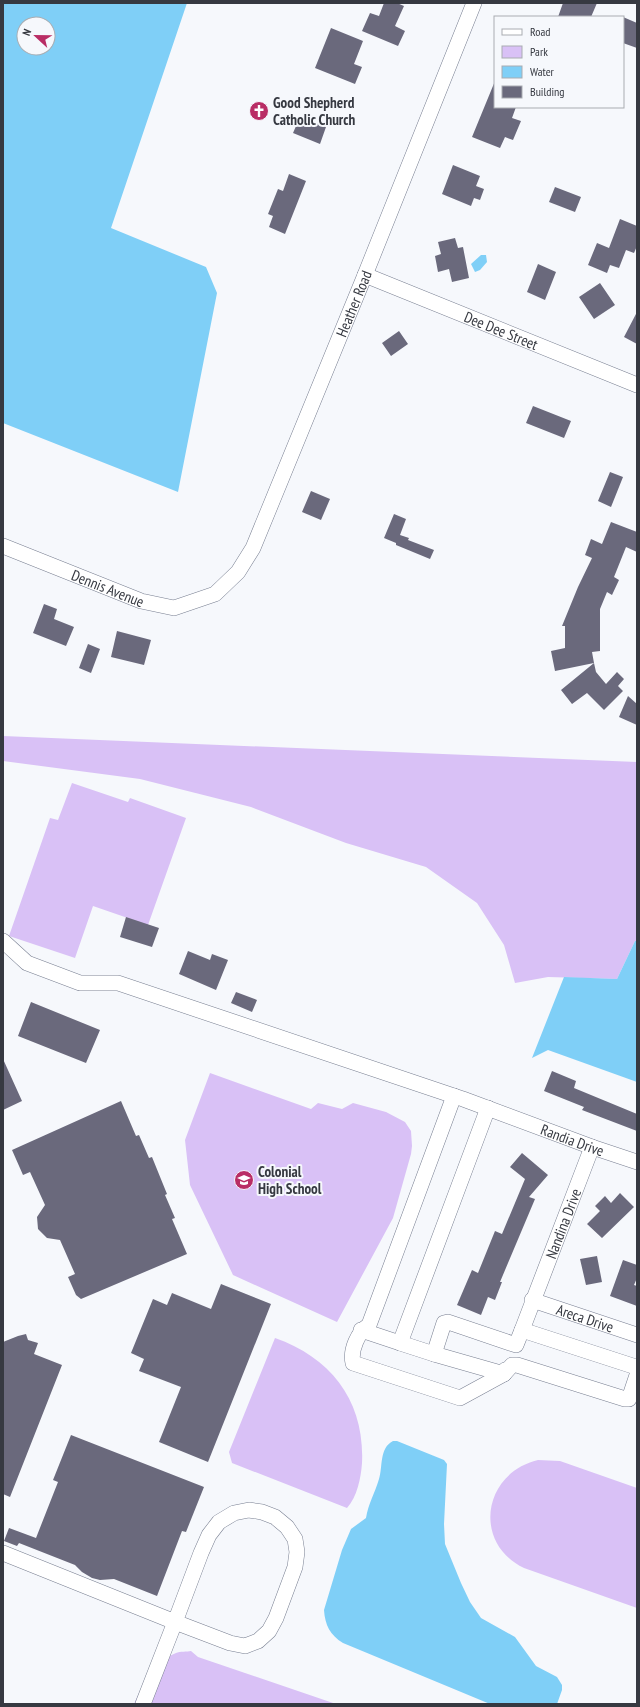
<svg xmlns="http://www.w3.org/2000/svg" width="640" height="1707" font-family="'PT Sans Narrow',sans-serif">
<rect width="100%" height="100%" fill="#f6f8fc"/>
<!-- green -->
<path fill="#d9c1f6" d="M 3,736 L 637,762 L 637,941 L 635,941 L 617,979 L 548,977 L 515,983 L 504,945 L 477,903 L 426,867 L 346,843 L 251,807 L 140,779 L 3,761 Z
M 72,783 L 128,802 L 130,798 L 186,818 L 148,925 L 93,906 L 75,958 L 9,936 L 50,818 L 58,820 Z
M 210,1073 L 311,1109 L 318,1103 L 342,1109 L 353,1103 L 386,1112 L 405,1122 L 411,1131 L 412,1146 L 411,1154 L 393,1218 L 337,1322 L 233,1275 L 190,1185 L 185,1140 Z
M 275,1338 C 332,1358 365,1402 362,1463 C 361,1478 357,1497 347,1508 L 232,1463 L 229,1452 Z
M 538,1460 L 560,1461 L 637,1488 L 637,1608 L 524,1568 C 472,1543 483,1473 538,1460 Z
M 191,1651 L 198,1657 L 336,1704 L 134,1704 C 143,1685 155,1661 176,1653 C 180,1651 187,1652 191,1651 Z"/>
<!-- water -->
<path fill="#7fcff7" fill-rule="evenodd" d="M 3,3 L 187,3 L 111,228 L 206,267 L 217,293 L 178,492 L 3,423 ZM 24,24 L 48,24 L 48,48 L 24,48 Z
M 481,255 L 486,255 L 487,262 L 480,270 L 475,272 L 471,264 Z
M 635,941 L 637,941 L 637,1082 L 548,1050 L 532,1058 L 564,977 L 617,979 Z
M 393,1441 L 397,1441 L 444,1460 L 447,1464 L 444,1524 L 445,1544 L 461,1583 L 470,1602 L 481,1618 L 515,1637 L 536,1666 L 557,1677 L 562,1685 L 562,1690 L 557,1704 L 490,1704 L 343,1643 C 330,1635 325,1625 324,1610 L 342,1550 L 351,1529 L 366,1518 C 368,1504 375,1493 379,1479 C 383,1467 379,1448 393,1441 Z"/>
<!-- building -->
<path fill="#6a697c" d="M 384,3 L 397,3 L 404,6 L 395,26 L 405,31 L 398,46 L 362,31 L 370,13 L 379,16 Z
M 563,3 L 597,3 L 591,17 L 558,17 Z
M 623,17 L 637,23 L 637,48 L 623,43 Z
M 331,28 L 363,41 L 354,64 L 362,67 L 355,84 L 315,68 Z
M 495,81 L 495,107 L 516,107 L 512,118 L 521,121 L 513,140 L 505,137 L 500,148 L 472,137 Z
M 300,117 L 326,127 L 320,144 L 293,133 Z
M 453,165 L 480,176 L 476,186 L 484,189 L 480,200 L 474,198 L 471,206 L 442,194 Z
M 289,174 L 306,181 L 285,234 L 269,227 L 273,216 L 268,214 L 278,189 L 283,191 Z
M 555,187 L 581,197 L 575,212 L 549,202 Z
M 620,219 L 637,226 L 637,246 L 634,253 L 626,250 L 619,268 L 610,265 L 607,273 L 588,265 L 597,243 L 609,248 Z
M 455,238 L 458,248 L 463,247 L 469,278 L 452,282 L 449,269 L 438,272 L 435,256 L 441,254 L 438,242 Z
M 538,264 L 556,272 L 545,300 L 527,292 Z
M 600,283 L 615,305 L 594,319 L 579,297 Z
M 637,312 L 637,344 L 624,337 Z
M 399,331 L 408,344 L 391,356 L 382,343 Z
M 533,406 L 571,421 L 564,438 L 526,423 Z
M 610,472 L 623,477 L 611,507 L 598,501 Z
M 311,491 L 330,499 L 321,520 L 302,512 Z
M 394,514 L 406,519 L 400,535 L 409,538 L 408,540 L 434,550 L 430,559 L 396,545 L 396,543 L 384,538 Z
M 611,522 L 637,532 L 637,552 L 626,547 L 614,577 L 619,580 L 612,595 L 607,592 L 600,609 L 600,651 L 592,652 L 594,663 L 555,671 L 551,651 L 565,648 L 565,626 L 562,626 L 578,587 L 592,558 L 585,555 L 591,539 L 602,544 Z
M 44,604 L 57,609 L 54,619 L 74,627 L 66,646 L 33,633 Z
M 117,631 L 151,640 L 144,665 L 111,657 Z
M 88,644 L 100,649 L 91,673 L 79,668 Z
M 594,663 L 596,672 L 606,684 L 617,672 L 624,679 L 618,686 L 623,691 L 604,710 L 587,693 L 572,704 L 561,690 Z
M 628,696 L 637,704 L 637,725 L 619,717 Z
M 126,917 L 159,928 L 152,947 L 120,937 Z
M 188,951 L 210,960 L 212,954 L 228,960 L 216,990 L 179,974 Z
M 236,992 L 257,1000 L 252,1012 L 231,1003 Z
M 31,1002 L 100,1030 L 86,1063 L 18,1036 Z
M 3,1059 L 22,1101 L 3,1110 Z
M 552,1071 L 576,1081 L 574,1088 L 637,1114 L 637,1131 L 582,1110 L 584,1107 L 544,1091 Z
M 121,1101 L 136,1136 L 139,1135 L 149,1158 L 152,1157 L 167,1194 L 165,1195 L 175,1218 L 172,1219 L 187,1254 L 81,1299 L 76,1295 L 68,1277 L 75,1274 L 60,1240 L 47,1238 L 38,1229 L 37,1217 L 45,1205 L 30,1172 L 23,1175 L 12,1150 Z
M 522,1153 L 548,1175 L 529,1197 L 535,1199 L 500,1282 L 502,1282 L 495,1300 L 488,1297 L 481,1315 L 457,1305 L 472,1270 L 478,1273 L 495,1231 L 502,1234 L 525,1179 L 510,1167 Z
M 620,1193 L 634,1207 L 602,1238 L 587,1224 L 600,1211 L 595,1206 L 605,1196 L 611,1203 Z
M 597,1256 L 602,1282 L 586,1285 L 580,1259 Z
M 623,1260 L 637,1265 L 637,1278 L 634,1285 L 637,1286 L 637,1306 L 610,1296 Z
M 221,1284 L 271,1304 L 208,1462 L 159,1442 L 181,1387 L 139,1371 L 144,1359 L 131,1353 L 153,1299 L 167,1305 L 172,1293 L 211,1309 Z
M 26,1334 L 28,1340 L 38,1343 L 34,1354 L 62,1365 L 10,1497 L 3,1494 L 3,1342 L 18,1336 Z
M 71,1435 L 204,1487 L 186,1532 L 182,1531 L 157,1596 L 114,1579 L 100,1580 L 92,1578 L 82,1572 L 75,1565 L 19,1543 L 17,1546 L 4,1541 L 9,1528 L 36,1538 L 58,1482 L 53,1480 Z"/>
<g fill="none" stroke-linecap="round" stroke-linejoin="round">
<!-- minor casing -->
<g stroke="#787f91" stroke-width="16">
<g id="minor">
<path id="s1" d="M 365,275 L 637,385"/>
<path id="s2" d="M 3,546 L 141,601 L 174,608 L 215,594 L 238,572 L 253,548 L 365,275 L 474,3"/>
<path id="s3" d="M 3,941 L 27,963 L 80,983 L 118,983 L 463,1099 L 592,1147 L 637,1162"/>
<path d="M 454,1096 L 369,1325 C 358,1332 350,1350 353,1363 L 460,1398 L 504,1374 L 512,1365 L 517,1365 L 625,1399 L 629,1399 L 637,1375"/>
<path d="M 488,1108 L 400,1343 L 434,1354 L 444,1323 L 448,1322 L 516,1345 L 522,1330 L 636,1367 L 637,1369"/>
<path id="s4" d="M 532,1300 L 637,1335"/>
<path d="M 361,1330 L 400,1343"/>
<path id="s5" d="M 522,1330 L 592,1147"/>
<path d="M 434,1354 L 504,1374 L 505,1370"/>
<path d="M 3,1553 L 175,1622 L 230,1643 L 245,1646 L 258,1641 L 269,1631 L 276,1618 L 295,1567 L 297,1552 L 295,1539 L 287,1527 L 275,1517 L 262,1512 L 249,1510 L 234,1513 L 219,1522 L 209,1535 L 201,1553 L 175,1622 L 143,1704"/>
</g>
</g>
<!-- minor -->
<use href="#minor" stroke="#fff" stroke-width="15"/>
</g>
<!-- icons -->
<defs>
<g id="church-disc" transform="scale(1)"><circle r="9.5" fill="#b92d65" stroke="#f6f8fc"/><path d="M-1.2-6h2.4v3.5h3.3v2.4h-3.3V6h-2.4V-.1h-3.3v-2.4h3.3Z" fill="#fff"/></g>
<g id="school-disc" transform="scale(1)"><circle r="9.5" fill="#b92d65" stroke="#f6f8fc"/><path d="M0-5L7-2L0 1L-7-2ZM-4 1L0 2.5L4 1V4Q0 6-4 4Z" fill="#fff"/></g>
</defs>
<g fill-rule="evenodd">
<use href="#church-disc" x="259" y="111"/>
<use href="#school-disc" x="244" y="1180"/>
</g>
<g text-anchor="middle" dominant-baseline="central" stroke-width="4" stroke-linejoin="round" paint-order="stroke">
<!-- poi labels -->
<g font-size="15" font-weight="bold" fill="#363941" stroke="#f6f8fc" text-anchor="start">
<text x="273" y="102">Good Shepherd<tspan x="273" dy="17">Catholic Church</tspan></text>
<text x="258" y="1171">Colonial<tspan x="258" dy="17">High School</tspan></text>
</g>
<!-- street labels -->
<g font-size="15" fill="#363941" stroke="#f6f8fc">
<text stroke="none"><textPath href="#s2" startOffset="550">Heather Road</textPath></text>
<text stroke="none"><textPath href="#s1" startOffset="147">Dee Dee Street</textPath></text>
<text stroke="none"><textPath href="#s2" startOffset="113">Dennis Avenue</textPath></text>
<text stroke="none"><textPath href="#s3" startOffset="608">Randia Drive</textPath></text>
<text stroke="none"><textPath href="#s5" startOffset="114">Nandina Drive</textPath></text>
<text stroke="none"><textPath href="#s4" startOffset="56">Areca Drive</textPath></text>
</g>
</g>
<!-- border -->
<rect width="640" height="1707" fill="none" stroke="#363941" stroke-width="8"/>
<!-- legend -->
<rect x="494" y="16" width="130" height="92" fill="#f6f8fc" stroke="#a9acb1"/>
<rect x="502" y="29" width="20" height="6" fill="#ffffff" stroke="#a9acb1"/>
<text x="530" y="36" font-size="12" fill="#363941">Road</text>
<rect x="502" y="46" width="20" height="12" fill="#d9c1f6" stroke="#a9acb1"/>
<text x="530" y="56" font-size="12" fill="#363941">Park</text>
<rect x="502" y="66" width="20" height="12" fill="#7fcff7" stroke="#a9acb1"/>
<text x="530" y="76" font-size="12" fill="#363941">Water</text>
<rect x="502" y="86" width="20" height="12" fill="#6a697c" stroke="#a9acb1"/>
<text x="530" y="96" font-size="12" fill="#363941">Building</text>
<!-- north arrow -->
<g transform="translate(36 36) rotate(292)"><circle r="19" fill="#f6f8fc" stroke="#a9acb1"/>
<path d="M0-3L7 15L0 10L-7 15Z" fill="#b92d65"/>
<text y="-6" font-size="11" font-weight="bold" text-anchor="middle" fill="#363941">N</text>
</g>
</svg>
